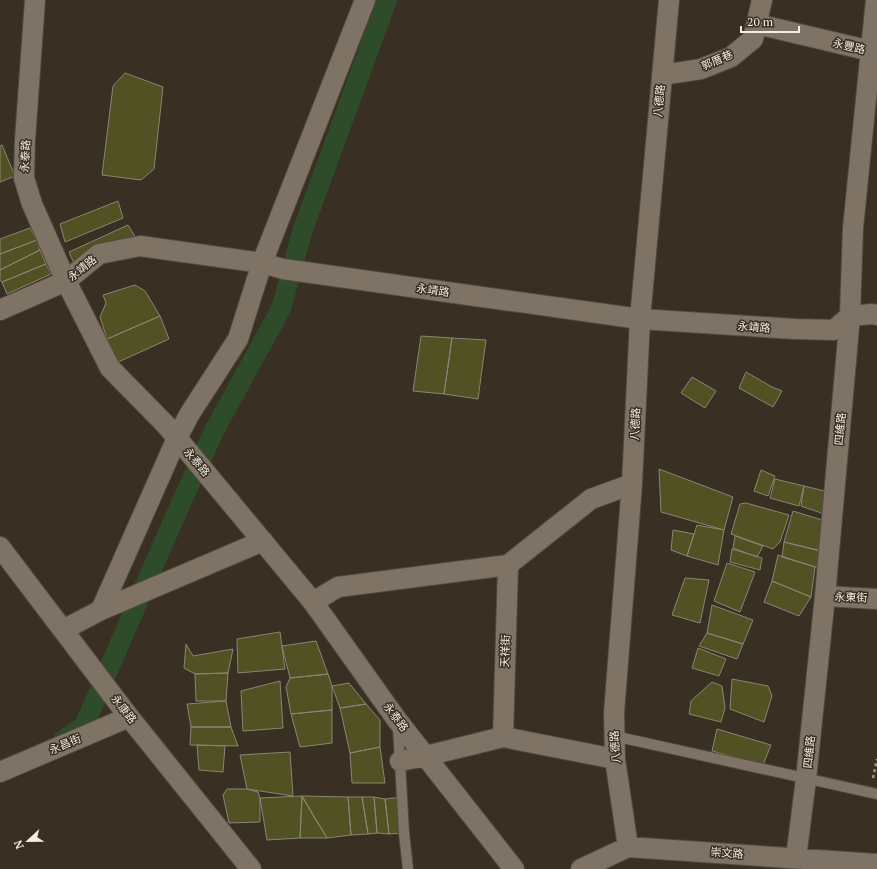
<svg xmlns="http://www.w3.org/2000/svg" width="877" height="869" font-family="'PT Serif','Noto Sans TC',serif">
<rect width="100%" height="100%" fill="#392f23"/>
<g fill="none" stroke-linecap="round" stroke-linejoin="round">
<!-- canal -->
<path stroke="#2f4c2a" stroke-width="20" d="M 63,740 L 84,726 L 180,505 L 215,429 L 281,309 L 302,232 L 387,0"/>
</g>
<!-- building -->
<path fill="#525123" stroke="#868776" d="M 125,73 L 163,87 L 154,169 L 141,180 L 102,175 L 113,86 Z
M 2,145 L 15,176 L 0,182 L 0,146 Z
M 118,201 L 123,218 L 65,242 L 60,224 Z
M 128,225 L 136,238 L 75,266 L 69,252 Z
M 30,228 L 37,240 L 0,254 L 0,239 Z
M 37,240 L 40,250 L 0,270 L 0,254 Z
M 40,250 L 46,264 L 2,282 L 0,280 L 0,270 Z
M 46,264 L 51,274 L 7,294 L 2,282 Z
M 135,285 L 145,291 L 160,316 L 107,339 L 100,317 L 106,303 L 103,295 Z
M 160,316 L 169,339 L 116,363 L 107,339 Z
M 421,336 L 452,338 L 444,394 L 413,391 Z
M 452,338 L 486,340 L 478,399 L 444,394 Z
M 746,372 L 772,387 L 782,391 L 773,407 L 739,388 Z
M 692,377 L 716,391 L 705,408 L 681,393 Z
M 659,469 L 733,497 L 724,530 L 661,512 Z
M 761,470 L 775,476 L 768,496 L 754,491 Z
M 775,479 L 804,486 L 799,506 L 770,498 Z
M 804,486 L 829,492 L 827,515 L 801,506 Z
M 746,503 L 789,515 L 780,542 L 773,549 L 731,534 L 740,504 Z
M 793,511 L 822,520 L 821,551 L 784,542 Z
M 697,525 L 724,530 L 718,565 L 687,556 Z
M 673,530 L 694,534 L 687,556 L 671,550 Z
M 735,536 L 763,546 L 757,557 L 733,548 Z
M 784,542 L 821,551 L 819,568 L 782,557 Z
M 732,549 L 762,558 L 760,570 L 730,562 Z
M 778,555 L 815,567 L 811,597 L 772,581 Z
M 727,563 L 755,572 L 740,612 L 714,601 Z
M 685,578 L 709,580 L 700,623 L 672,615 Z
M 772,581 L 811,597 L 799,616 L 764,602 Z
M 712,605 L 753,620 L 743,644 L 707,633 Z
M 280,632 L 285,669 L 238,673 L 237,639 Z
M 707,633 L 743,644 L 737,659 L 699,646 Z
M 316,641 L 328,674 L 290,678 L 282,646 Z
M 186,644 L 193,656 L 233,649 L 228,673 L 195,674 L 184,668 Z
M 698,648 L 726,659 L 719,676 L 692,668 Z
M 228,673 L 226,701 L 196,701 L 195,674 Z
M 328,674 L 332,686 L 332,710 L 291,714 L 286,687 L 290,678 Z
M 732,679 L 768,686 L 772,696 L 764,722 L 730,709 Z
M 280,681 L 283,728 L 243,731 L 241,691 Z
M 712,682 L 722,686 L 725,708 L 721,722 L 689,714 L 691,701 Z
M 349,683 L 366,704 L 340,708 L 332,686 Z
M 226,701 L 231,727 L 191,727 L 187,704 Z
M 366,704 L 380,720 L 380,747 L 350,753 L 340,708 Z
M 332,710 L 332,743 L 300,747 L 291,714 Z
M 191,727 L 231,727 L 238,746 L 190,745 Z
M 717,729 L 771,745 L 763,765 L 712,751 Z
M 197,745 L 225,746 L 223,772 L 199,770 Z
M 380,747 L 385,783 L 352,783 L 350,753 Z
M 290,752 L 293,796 L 247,789 L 240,755 Z
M 227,789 L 247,789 L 258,792 L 260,798 L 260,822 L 229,823 L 223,795 Z
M 302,796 L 300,838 L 267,840 L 260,798 Z
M 302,796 L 314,817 L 327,838 L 300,838 Z
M 302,796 L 348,797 L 351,835 L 327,838 Z
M 348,797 L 362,797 L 368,834 L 351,835 Z
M 362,797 L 374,797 L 377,833 L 368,834 Z
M 374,797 L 385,799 L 389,834 L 377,833 Z
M 402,797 L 404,833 L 389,834 L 385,799 Z"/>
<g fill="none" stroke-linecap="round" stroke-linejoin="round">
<!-- lane casing -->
<g stroke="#534b40" stroke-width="12">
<path id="lane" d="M 398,726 L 404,833 L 408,869
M 614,736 L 877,794"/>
</g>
<!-- street casing -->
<g stroke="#534b40" stroke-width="22">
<path id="street" d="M 35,0 L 25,140 L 24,178 L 32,204 L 66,281 L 110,368 L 167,426 L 313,602 L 397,720 L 514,869
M 757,24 L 871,51
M 662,75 L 701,69 L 731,57 L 753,39 L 762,0
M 0,310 L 66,281 L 99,254 L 140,246 L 262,263 L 283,269 L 640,319 L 795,329 L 834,330 L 850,316 L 872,314 L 877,315
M 0,547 L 129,717 L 251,869
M 825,596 L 877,599
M 313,602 L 338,587 L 508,565 L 591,499 L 632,484
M 101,610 L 263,541
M 63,630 L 101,610 L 177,438 L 189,415 L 238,339 L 262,263 L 365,0
M 503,737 L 508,565
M 400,761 L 426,756 L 503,737 L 615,759
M 0,772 L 129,717
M 628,847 L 615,759 L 614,713 L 632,484 L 640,319 L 669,0
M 796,858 L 806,779 L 825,596 L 850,316 L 853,228 L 876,0
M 581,869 L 628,847 L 877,864"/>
</g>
<!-- path -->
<path stroke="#9e968c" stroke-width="2.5" stroke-dasharray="3 3" stroke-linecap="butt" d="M 873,778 L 877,759"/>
<!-- lane -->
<use href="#lane" stroke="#7e7365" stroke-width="10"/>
<!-- street -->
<use href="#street" stroke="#7e7365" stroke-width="20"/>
</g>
<g text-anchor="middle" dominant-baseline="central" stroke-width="3" stroke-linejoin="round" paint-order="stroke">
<!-- street labels -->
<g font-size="11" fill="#f4eee6" stroke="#392f23">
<text transform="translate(849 46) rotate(13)">永豐路</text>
<text transform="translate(717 60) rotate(-24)">郭厝巷</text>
<text transform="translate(659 101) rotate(-85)">八德路</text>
<text transform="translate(25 156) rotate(-87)">永泰路</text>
<text transform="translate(82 268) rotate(-39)">永靖路</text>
<text transform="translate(433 290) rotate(8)">永靖路</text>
<text transform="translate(754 327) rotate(4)">永靖路</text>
<text transform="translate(635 424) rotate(-87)">八德路</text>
<text transform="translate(840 429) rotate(-85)">四維路</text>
<text transform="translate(197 462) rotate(50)">永泰路</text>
<text transform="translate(851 597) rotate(2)">永東街</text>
<text transform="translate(505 651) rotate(-88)">天祥街</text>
<text transform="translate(124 709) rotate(52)">永康路</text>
<text transform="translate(396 717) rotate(53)">永泰路</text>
<text transform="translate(65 744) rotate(-23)">永昌街</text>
<text transform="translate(615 747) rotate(-94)">八德路</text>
<text transform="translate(809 752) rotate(-84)">四維路</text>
<text transform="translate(727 853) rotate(4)">崇文路</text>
</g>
</g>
<!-- north arrow -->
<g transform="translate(28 841) rotate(248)" stroke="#392f23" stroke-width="3" paint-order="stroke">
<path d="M0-3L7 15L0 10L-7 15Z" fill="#f4eee6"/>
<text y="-6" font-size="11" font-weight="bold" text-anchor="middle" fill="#f4eee6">N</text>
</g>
<!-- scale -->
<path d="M741 26v6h58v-6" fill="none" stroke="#f4eee6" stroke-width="2"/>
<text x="747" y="26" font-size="12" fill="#f4eee6" stroke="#392f23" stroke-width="3" paint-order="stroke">20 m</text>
</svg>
